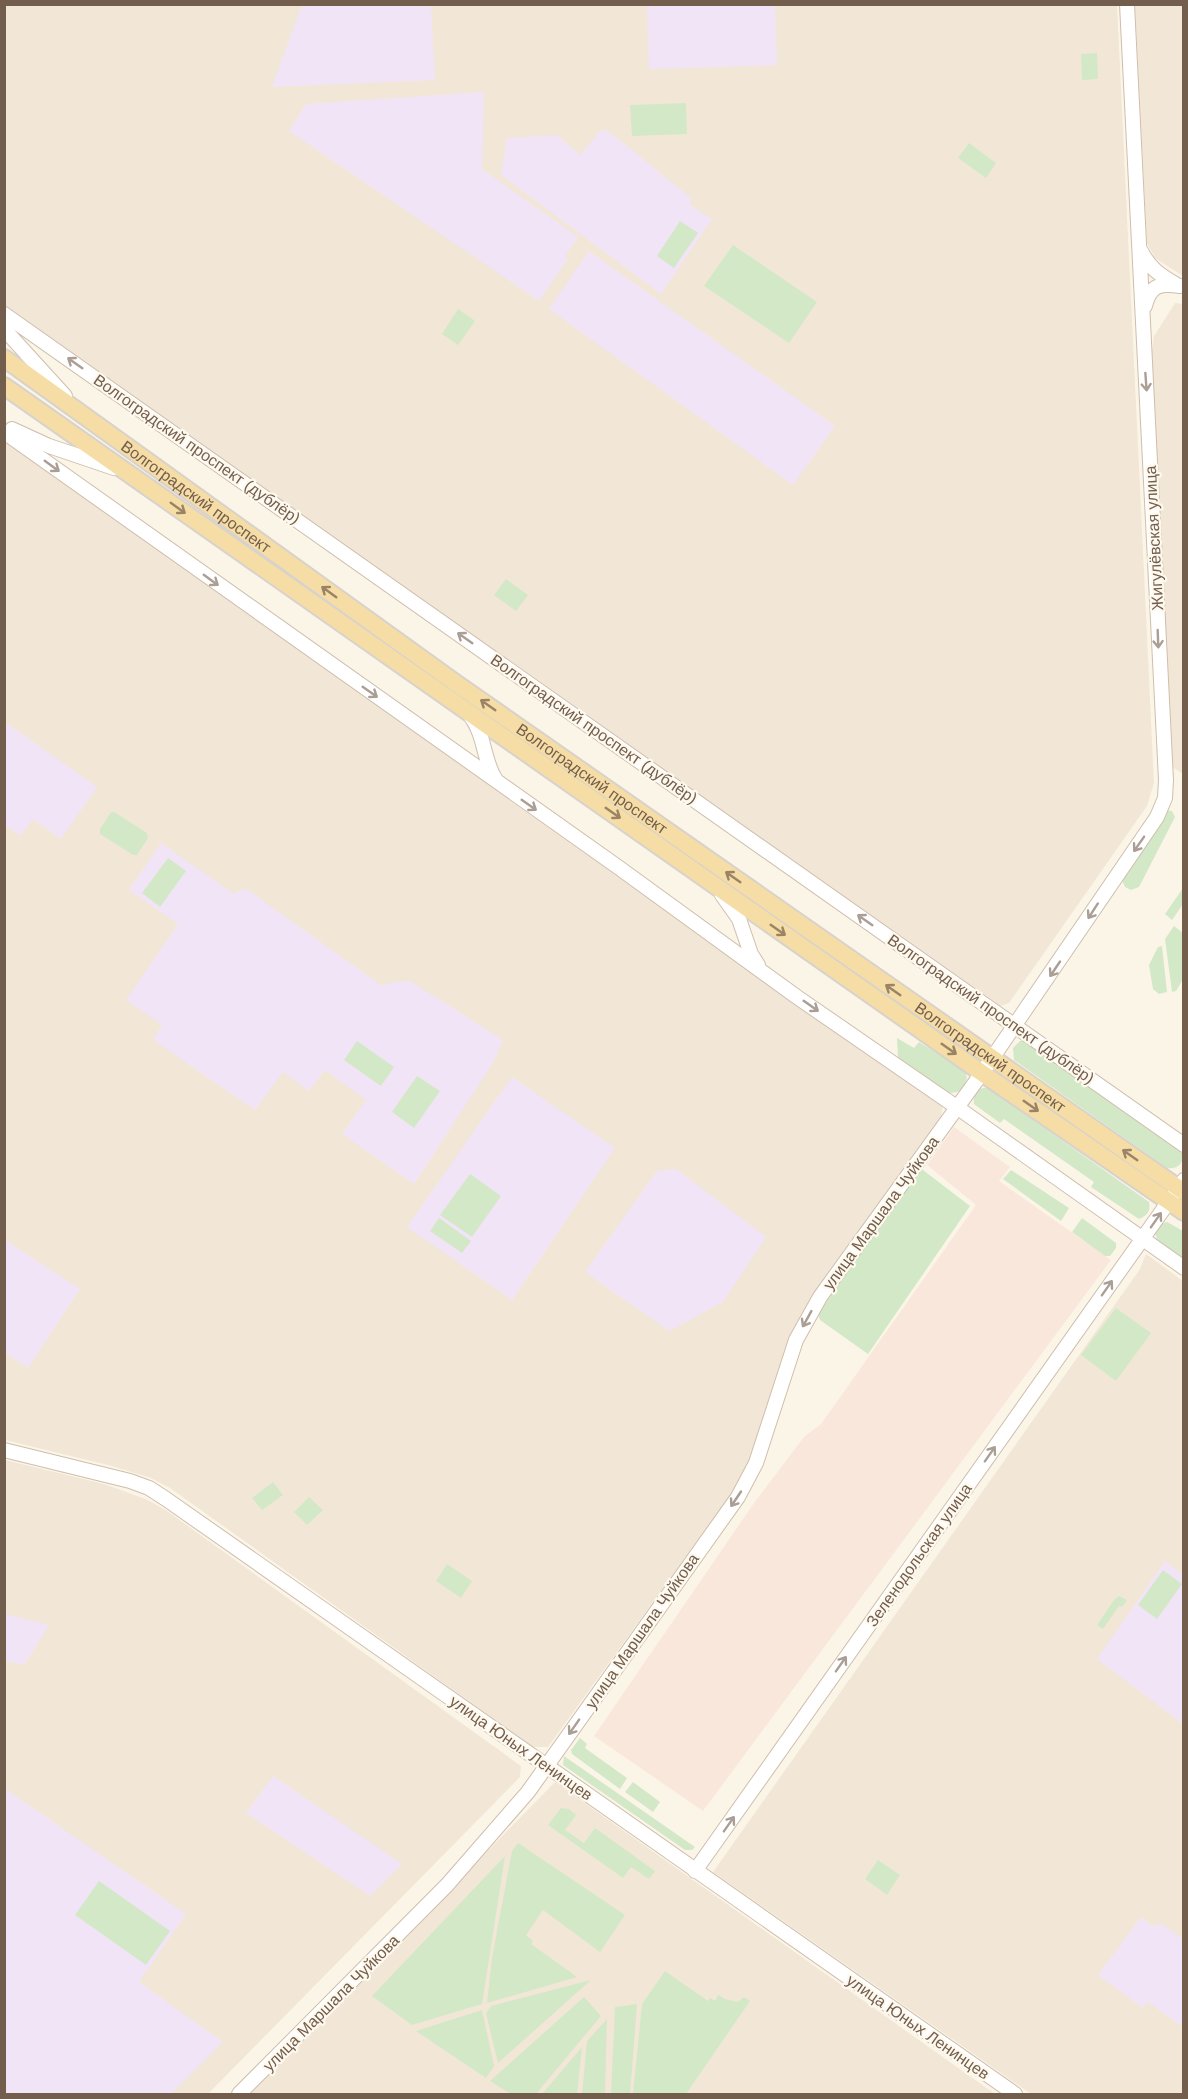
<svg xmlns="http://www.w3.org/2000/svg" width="1188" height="2099" font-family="Arial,sans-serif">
<rect width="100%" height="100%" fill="#fbf5e8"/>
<!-- residential -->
<path fill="#f2e7d6" d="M 5,5 L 1117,5 L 1154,783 L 1147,806 L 1009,1003 L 1001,1006 L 5,308 Z
M 1135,5 L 1183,5 L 1183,276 L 1155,258 L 1147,243 Z
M 1175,303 L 1183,304 L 1183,774 L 1171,766 L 1152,351 L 1154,336 Z
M 5,440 L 943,1105 L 941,1116 L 818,1288 L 802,1314 L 790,1338 L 754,1455 L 740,1482 L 548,1747 L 533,1747 L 170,1488 L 151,1478 L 108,1465 L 5,1440 Z
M 1146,1254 L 1183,1281 L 1183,2094 L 1031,2094 L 713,1872 L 1140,1269 Z
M 5,1460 L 104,1484 L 148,1500 L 167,1511 L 521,1766 L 520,1777 L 208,2094 L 5,2094 Z
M 555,1782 L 995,2094 L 250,2094 Z"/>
<!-- commercial -->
<path fill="#fae7dc" d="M 954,1127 L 1010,1167 L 999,1181 L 1111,1260 L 703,1811 L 594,1736 L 754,1503 L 804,1437 L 821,1424 L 976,1205 L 927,1165 Z"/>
<!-- education -->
<path fill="#f2e4f7" d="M 302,5 L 431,5 L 435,80 L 272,87 Z
M 647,5 L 775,5 L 777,65 L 649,69 Z
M 484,92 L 482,169 L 578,237 L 565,256 L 568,259 L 539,301 L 289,131 L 306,104 Z
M 602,129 L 612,134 L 692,199 L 689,204 L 712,219 L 661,294 L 501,175 L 507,138 L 557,135 L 580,155 Z
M 589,251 L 835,426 L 793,485 L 549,309 Z
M 5,722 L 97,787 L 61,839 L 33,819 L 20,836 L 5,825 Z
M 161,843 L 234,894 L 245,888 L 382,986 L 393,982 L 410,981 L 503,1040 L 493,1063 L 414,1184 L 342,1134 L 366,1100 L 325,1070 L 309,1091 L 283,1072 L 255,1110 L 153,1040 L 162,1025 L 126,1000 L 178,924 L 129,890 Z
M 512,1077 L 615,1148 L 512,1300 L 407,1227 Z
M 676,1169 L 766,1237 L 723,1302 L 669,1331 L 585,1272 L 657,1171 Z
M 5,1240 L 80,1289 L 28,1368 L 5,1353 Z
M 1165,1561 L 1183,1575 L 1183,1724 L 1097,1659 Z
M 5,1614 L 49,1625 L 24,1665 L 5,1661 Z
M 273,1776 L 402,1864 L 370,1896 L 246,1813 Z
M 4,1788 L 186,1914 L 139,1982 L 223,2042 L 171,2094 L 5,2094 Z
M 1141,1917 L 1152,1926 L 1162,1924 L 1183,1939 L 1183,2027 L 1148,2002 L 1143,2008 L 1098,1975 Z"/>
<!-- green -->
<path fill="#d2e8c7" d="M 1097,53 L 1098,79 L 1082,80 L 1081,54 Z
M 686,103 L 687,134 L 632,136 L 630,105 Z
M 969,143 L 996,163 L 986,178 L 958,158 Z
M 680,221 L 698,233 L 674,268 L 657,256 Z
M 733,245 L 817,302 L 789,343 L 704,286 Z
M 458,309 L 475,321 L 458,345 L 442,334 Z
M 506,579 L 528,595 L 516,611 L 494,595 Z
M 1166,810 L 1172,811 L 1175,817 L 1139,887 L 1131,890 L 1125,887 L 1121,878 Z
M 111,812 L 114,812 L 147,833 L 148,838 L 137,855 L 133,855 L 100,834 L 100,829 Z
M 168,858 L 186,871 L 160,907 L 142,893 Z
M 1183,888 L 1183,904 L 1172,920 L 1165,914 Z
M 1174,926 L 1183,933 L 1183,979 L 1176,991 L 1172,992 L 1165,939 Z
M 1162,946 L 1167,992 L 1159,994 L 1153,989 L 1149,965 L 1158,947 Z
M 897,1038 L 914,1048 L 919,1042 L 965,1071 L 967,1078 C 964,1089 960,1093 948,1093 L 898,1058 Z
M 357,1041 L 394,1067 L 381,1086 L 344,1060 Z
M 1020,1041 L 1027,1041 L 1182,1150 C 1185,1162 1179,1170 1167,1168 L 1014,1060 L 1013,1048 Z
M 417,1076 L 440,1091 L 414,1128 L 392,1112 Z
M 983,1088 L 988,1088 L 1149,1202 C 1151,1211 1147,1216 1139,1219 L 1091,1187 L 1094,1182 L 1004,1119 L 1000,1123 L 974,1104 C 973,1095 975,1091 983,1088 Z
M 919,1170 L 923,1170 L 970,1206 L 868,1354 L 820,1320 L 818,1314 Z
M 1011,1170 L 1069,1208 L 1061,1221 L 1003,1179 Z
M 470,1174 L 501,1196 L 472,1237 L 440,1215 Z
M 439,1218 L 471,1241 L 462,1253 L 430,1231 Z
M 1082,1218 L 1116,1243 L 1116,1248 L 1110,1256 L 1105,1256 L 1072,1232 Z
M 1167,1222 L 1183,1231 L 1183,1260 L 1157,1239 L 1155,1233 L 1161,1224 Z
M 1116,1308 L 1151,1333 L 1116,1381 L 1081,1355 Z
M 273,1482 L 283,1495 L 262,1510 L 252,1498 Z
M 309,1497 L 323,1510 L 307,1525 L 294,1512 Z
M 447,1564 L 472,1581 L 461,1598 L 436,1581 Z
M 1163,1570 L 1182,1584 L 1157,1619 L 1138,1605 Z
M 1119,1596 L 1127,1600 L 1122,1607 L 1119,1606 L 1103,1629 L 1097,1625 L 1114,1600 Z
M 580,1738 L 587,1744 L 585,1748 L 627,1778 L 620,1789 L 572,1754 L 571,1750 Z
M 564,1756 L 695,1847 L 692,1850 L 685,1850 L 563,1765 Z
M 633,1782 L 660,1802 L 653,1812 L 625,1792 Z
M 561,1808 L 569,1809 L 576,1815 L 565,1830 L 584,1843 L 595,1828 L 655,1871 L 649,1879 L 631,1867 L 623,1878 L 548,1825 Z
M 518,1843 L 625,1915 L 600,1952 L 543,1910 L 526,1935 L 533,1941 L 531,1944 L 577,1977 L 487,2003 L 492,1958 L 512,1851 Z
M 505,1856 L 482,2004 L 412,2025 L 372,1996 Z
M 878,1860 L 900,1875 L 887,1895 L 865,1879 Z
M 99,1881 L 170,1931 L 146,1965 L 75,1915 Z
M 665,1971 L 708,2001 L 710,1998 L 715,2001 L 718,1995 L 725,1999 L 738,2002 L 744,1997 L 750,2001 L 686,2094 L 633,2094 L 642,2004 Z
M 591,1980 L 498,2063 L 486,2013 L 491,2006 Z
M 584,1997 L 601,2016 L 536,2094 L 511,2094 L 490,2081 Z
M 637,2004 L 630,2094 L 611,2094 L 615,2007 Z
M 482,2010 L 494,2066 L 486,2078 L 416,2031 Z
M 607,2019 L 605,2094 L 582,2094 L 587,2041 Z
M 582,2047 L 577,2094 L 542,2094 Z"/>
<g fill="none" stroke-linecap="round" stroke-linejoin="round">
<!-- secondary casing -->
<g stroke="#cfbeac" stroke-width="16">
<path id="secondary" d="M 1141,251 C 1150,269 1160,275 1177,285
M 1145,306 C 1150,285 1160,283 1180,286
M 4,314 L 1184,1145
M 4,329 L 65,396
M 12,429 L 49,446 L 114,468
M 4,432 L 618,867 L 797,997 L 958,1108 L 1184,1268
M 470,715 C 486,737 483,761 496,780
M 722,895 L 739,919 L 751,954 L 758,965
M 4,1450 L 130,1481 L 149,1488 L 166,1499 L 1015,2094
M 695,1871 L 1184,1180
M 239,2094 L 447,1885 L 528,1792 L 738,1497 L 756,1463 L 796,1340 L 820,1297 L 982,1073 L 1157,817 L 1165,798 L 1166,780 L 1127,4"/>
</g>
<!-- primary casing -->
<g stroke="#d8d2cd" stroke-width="20">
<g id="primary">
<path id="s1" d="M 4,358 L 457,684 L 1184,1192"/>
<path d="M 4,386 L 982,1073 L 1184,1212"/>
</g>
</g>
<!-- secondary -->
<use href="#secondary" stroke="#fff" stroke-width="14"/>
<!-- primary -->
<use href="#primary" stroke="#f5dda5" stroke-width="16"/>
</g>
<!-- one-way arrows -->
<defs><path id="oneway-shaft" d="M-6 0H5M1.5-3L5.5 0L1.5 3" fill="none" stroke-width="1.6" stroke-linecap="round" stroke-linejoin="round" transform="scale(1.5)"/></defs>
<g stroke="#ab9e94">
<use href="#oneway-shaft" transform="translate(75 363) rotate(-145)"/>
<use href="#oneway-shaft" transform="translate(1146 382) rotate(86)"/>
<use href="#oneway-shaft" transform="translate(52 466) rotate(36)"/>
<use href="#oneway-shaft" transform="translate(211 580) rotate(36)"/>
<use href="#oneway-shaft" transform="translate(465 638) rotate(-145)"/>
<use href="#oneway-shaft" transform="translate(1158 639) rotate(88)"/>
<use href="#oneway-shaft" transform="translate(370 692) rotate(35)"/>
<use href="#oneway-shaft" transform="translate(529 805) rotate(35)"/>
<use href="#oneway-shaft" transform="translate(1139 844) rotate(125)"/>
<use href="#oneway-shaft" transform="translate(1093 911) rotate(123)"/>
<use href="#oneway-shaft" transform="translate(865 920) rotate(-145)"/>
<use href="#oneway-shaft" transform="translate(1055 969) rotate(124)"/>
<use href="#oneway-shaft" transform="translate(811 1006) rotate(35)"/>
<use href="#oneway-shaft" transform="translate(1156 1220) rotate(-55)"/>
<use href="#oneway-shaft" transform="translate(1107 1288) rotate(-55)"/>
<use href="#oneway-shaft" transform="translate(807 1319) rotate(119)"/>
<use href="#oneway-shaft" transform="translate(990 1454) rotate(-55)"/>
<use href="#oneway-shaft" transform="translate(736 1499) rotate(124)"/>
<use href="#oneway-shaft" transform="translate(841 1664) rotate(-55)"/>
<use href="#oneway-shaft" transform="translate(574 1727) rotate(125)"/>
<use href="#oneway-shaft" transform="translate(729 1824) rotate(-55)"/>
</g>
<g stroke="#9a8367">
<use href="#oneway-shaft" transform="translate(178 508) rotate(36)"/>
<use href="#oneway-shaft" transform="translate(329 592) rotate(-144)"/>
<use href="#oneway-shaft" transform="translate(488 705) rotate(-145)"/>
<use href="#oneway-shaft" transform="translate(613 813) rotate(35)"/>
<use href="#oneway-shaft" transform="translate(733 877) rotate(-145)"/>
<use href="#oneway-shaft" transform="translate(778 930) rotate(35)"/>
<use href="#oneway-shaft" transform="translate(893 990) rotate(-145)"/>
<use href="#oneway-shaft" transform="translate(949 1049) rotate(35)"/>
<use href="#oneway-shaft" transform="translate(1031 1106) rotate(35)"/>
<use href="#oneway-shaft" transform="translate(1130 1155) rotate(-145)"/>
</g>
<g text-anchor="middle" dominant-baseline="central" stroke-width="4.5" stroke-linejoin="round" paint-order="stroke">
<!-- street labels -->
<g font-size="16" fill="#735d4d" stroke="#fef9ee">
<text transform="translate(197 449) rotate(35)">Волгоградский проспект (дублёр)</text>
<text stroke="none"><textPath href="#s1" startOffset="237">Волгоградский проспект</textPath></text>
<text transform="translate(1154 538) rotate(-93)">Жигулёвская улица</text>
<text transform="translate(594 729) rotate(35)">Волгоградский проспект (дублёр)</text>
<text stroke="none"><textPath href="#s1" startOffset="723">Волгоградский проспект</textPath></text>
<text transform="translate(991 1009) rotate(35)">Волгоградский проспект (дублёр)</text>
<text stroke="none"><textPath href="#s1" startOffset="1209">Волгоградский проспект</textPath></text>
<text transform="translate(881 1213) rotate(-54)">улица Маршала Чуйкова</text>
<text transform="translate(919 1555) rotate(-55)">Зеленодольская улица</text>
<text transform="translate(642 1631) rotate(-55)">улица Маршала Чуйкова</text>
<text transform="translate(521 1748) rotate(35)">улица Юных Ленинцев</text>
<text transform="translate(331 2003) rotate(-45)">улица Маршала Чуйкова</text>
<text transform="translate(918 2027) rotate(35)">улица Юных Ленинцев</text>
</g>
</g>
<!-- border -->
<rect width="1188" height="2099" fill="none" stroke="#735d4d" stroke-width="12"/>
</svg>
